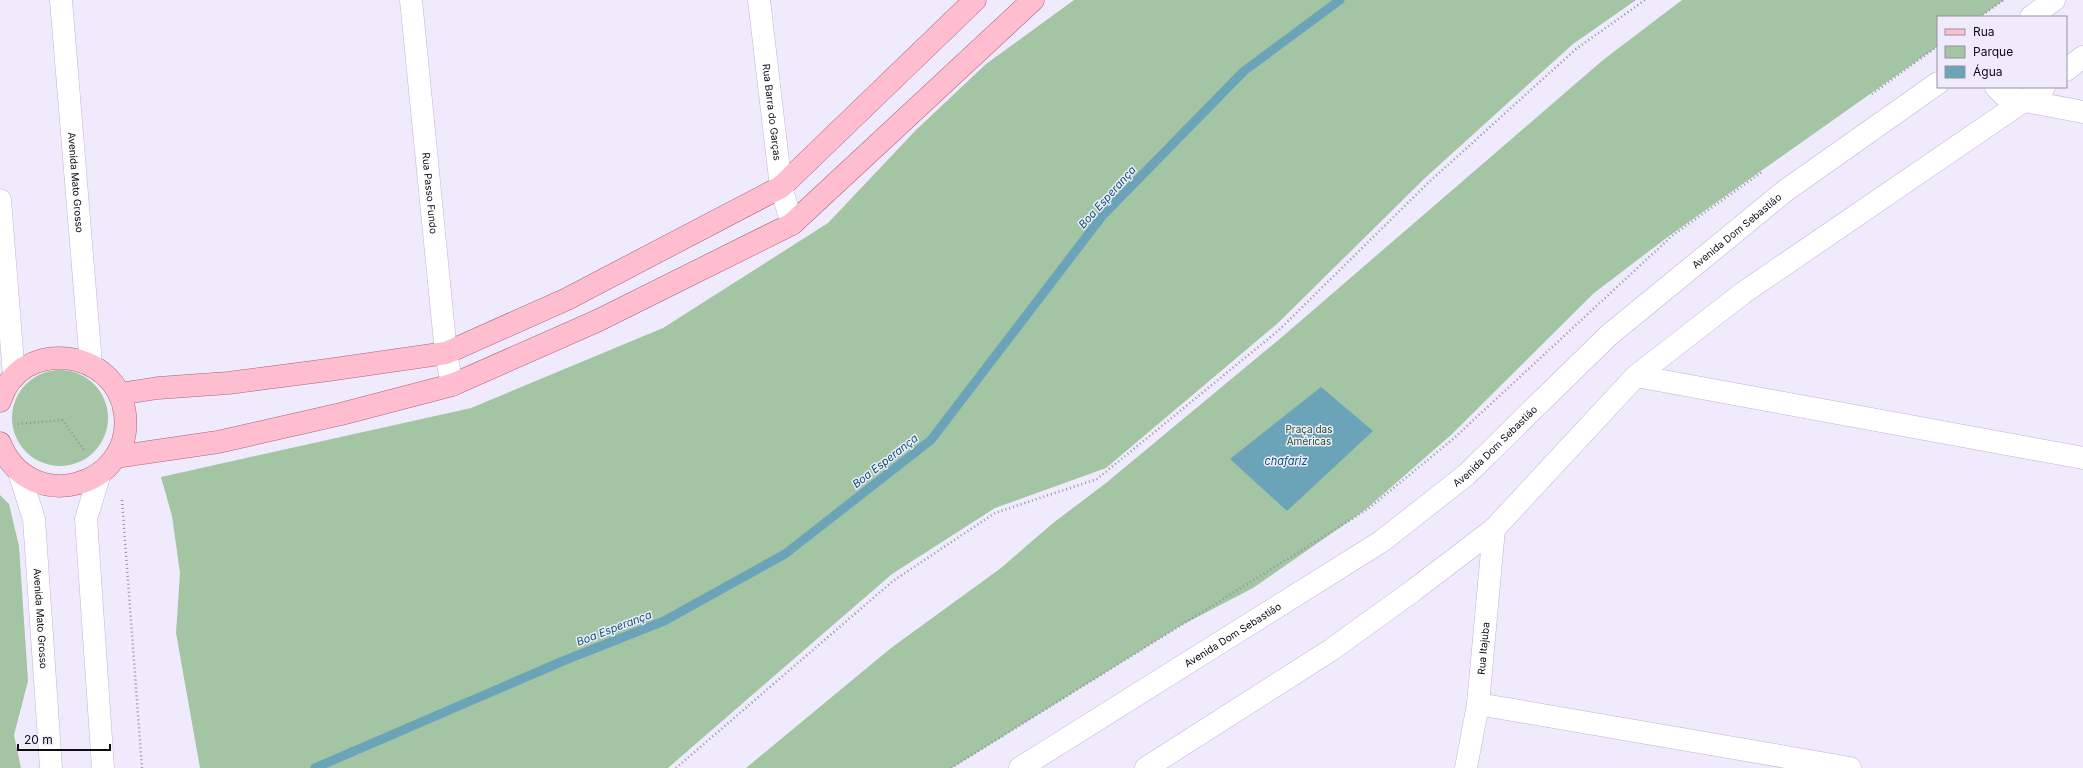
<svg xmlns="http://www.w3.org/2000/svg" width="2083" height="768" font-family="Inter,sans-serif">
<rect width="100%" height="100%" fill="#efebfd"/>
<!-- green -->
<path fill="#a3c5a3" d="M 1074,0 L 1636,0 L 1573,44 L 1425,178 L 1278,323 L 1106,468 L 995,508 L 892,574 L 668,768 L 200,768 L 176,633 L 180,573 L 172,516 L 161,477 L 471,408 L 663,328 L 828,223 L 916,130 L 986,64 Z
M 1682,0 L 2004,0 L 1980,17 L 1938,17 L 1938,46 L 1669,236 L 1594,293 L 1451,435 L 1365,510 L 1253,588 L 1180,626 L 952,768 L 746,768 L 891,648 L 1001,568 L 1053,523 L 1106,483 L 1282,337 L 1603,60 Z
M12 418a48 48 0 1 1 96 0a48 48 0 1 1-96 0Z
M 0,495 L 9,504 L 19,546 L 28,681 L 14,735 L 21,768 L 0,768 Z"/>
<!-- water -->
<path fill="#6ba3b8" d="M 1321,387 L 1373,431 L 1287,511 L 1230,459 Z"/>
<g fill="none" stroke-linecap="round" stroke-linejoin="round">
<!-- stream -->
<path stroke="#6ba3b8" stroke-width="9" d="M 315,768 L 563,661 L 664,621 L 785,554 L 931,440 L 1103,215 L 1244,71 L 1340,0"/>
<!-- minor casing -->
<g stroke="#bcb6d2" stroke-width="23">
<g id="minor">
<path id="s1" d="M 61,0 L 91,364"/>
<path id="s2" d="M 411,0 L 446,353 L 452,385"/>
<path id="s3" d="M 759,0 L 781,187 L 792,224"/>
<path d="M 2031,17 L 2054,0"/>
<path d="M 2066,70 L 2083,57"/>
<path d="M 1996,87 L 2004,95 L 2025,101 L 2083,112"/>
<path d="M 0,200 L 14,376"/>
<path d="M 1636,376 L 2083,458"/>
<path id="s4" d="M 19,472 L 34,519 L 51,768"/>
<path d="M 100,473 L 86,519 L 103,768"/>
<path d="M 1478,704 L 1850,768"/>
<path id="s5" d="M 1020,768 L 1382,541 L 1466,475 L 1609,335 L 1691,268 L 1785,191 L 1938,83"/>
<path d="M 1146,768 L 1331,650 L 1414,590 L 1494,529 L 1636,376 L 1743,293 L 2044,87"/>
<path id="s6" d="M 1466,768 L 1478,704 L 1494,529"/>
</g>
</g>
<!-- major casing -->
<g stroke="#aa6379" stroke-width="23">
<path id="major" d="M 119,394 L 158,388 L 228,383 L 328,370 L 446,353 L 567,299 L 781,187 L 975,0
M 0,401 C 20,336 117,348 125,414 C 134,487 29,517 0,443
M 115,457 L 218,442 L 341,414 L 452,385 L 597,321 L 792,224 L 1033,0"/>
</g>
<!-- path -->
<path stroke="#9592a0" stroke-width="2.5" stroke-dasharray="1 3" stroke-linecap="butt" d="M 1979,17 L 2004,0
M 1872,94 L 1938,46
M 18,424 L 62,420 L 84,450
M 122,500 L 142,768
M 676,768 L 893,581 L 995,513 L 1097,479 L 1279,330 L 1427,184 L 1576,49 L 1645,0
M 951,768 L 1368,509 L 1453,439 L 1673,235 L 1762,172"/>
<!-- minor -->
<use href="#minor" stroke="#fff" stroke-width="22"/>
<!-- major -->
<use href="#major" stroke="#febed0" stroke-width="22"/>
</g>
<g text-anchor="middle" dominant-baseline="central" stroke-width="3" stroke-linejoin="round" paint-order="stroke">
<!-- street labels -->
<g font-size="10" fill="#0d0b14" stroke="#efebfd">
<text stroke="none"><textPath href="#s3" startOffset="113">Rua Barra do Garças</textPath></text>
<text stroke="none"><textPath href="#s1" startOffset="183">Avenida Mato Grosso</textPath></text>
<text stroke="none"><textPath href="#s2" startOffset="194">Rua Passo Fundo</textPath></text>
<text stroke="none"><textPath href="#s5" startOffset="899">Avenida Dom Sebastião</textPath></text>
<text stroke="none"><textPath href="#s5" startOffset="575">Avenida Dom Sebastião</textPath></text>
<text stroke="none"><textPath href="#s4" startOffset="149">Avenida Mato Grosso</textPath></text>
<text stroke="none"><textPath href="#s5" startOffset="251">Avenida Dom Sebastião</textPath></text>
<text stroke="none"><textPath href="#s6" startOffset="121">Rua Itajuba</textPath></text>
</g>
<!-- park labels -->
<g font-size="10" fill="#1d5222" stroke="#efebfd">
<text x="1309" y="429">Praça das<tspan x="1309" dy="12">Américas</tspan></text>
</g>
<!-- water labels -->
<g font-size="11" font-style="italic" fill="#06576d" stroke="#efebfd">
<text transform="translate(1107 197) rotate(-48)">Boa Esperança</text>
<text transform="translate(885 461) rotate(-38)">Boa Esperança</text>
<text x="1286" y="461">chafariz</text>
<text transform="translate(614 628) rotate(-21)">Boa Esperança</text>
</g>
</g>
<!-- legend -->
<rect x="1937" y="16" width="130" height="72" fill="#efebfd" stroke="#9591a0"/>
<rect x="1945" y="29" width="20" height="6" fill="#febed0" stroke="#9591a0"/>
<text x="1973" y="36" font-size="12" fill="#0d0b14">Rua</text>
<rect x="1945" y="46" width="20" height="12" fill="#a3c5a3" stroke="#9591a0"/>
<text x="1973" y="56" font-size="12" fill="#0d0b14">Parque</text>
<rect x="1945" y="66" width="20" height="12" fill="#6ba3b8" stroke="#9591a0"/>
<text x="1973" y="76" font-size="12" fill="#0d0b14">Água</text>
<!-- scale -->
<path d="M18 744v6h92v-6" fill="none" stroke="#0d0b14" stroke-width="2"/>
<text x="24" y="744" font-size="12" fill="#0d0b14" stroke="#efebfd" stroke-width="3" paint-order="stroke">20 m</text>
</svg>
